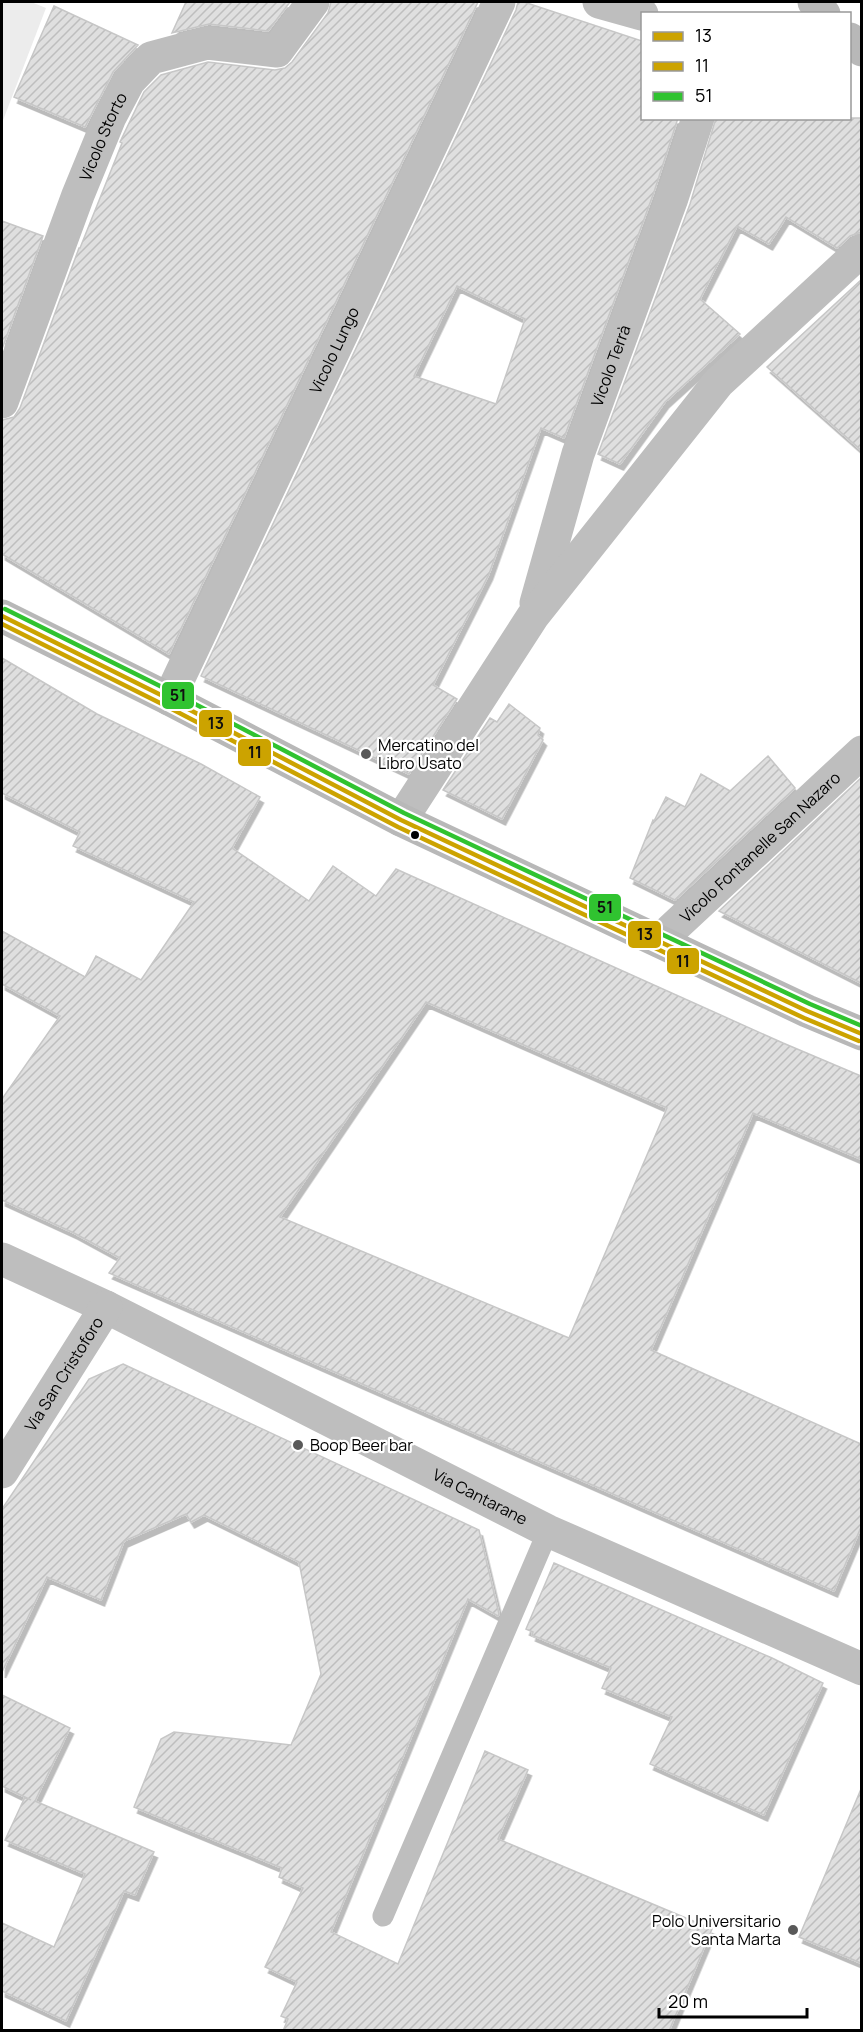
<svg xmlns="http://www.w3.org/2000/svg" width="863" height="2032" font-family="Manrope,sans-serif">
<defs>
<pattern id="building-hatch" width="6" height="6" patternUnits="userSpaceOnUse" patternTransform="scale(1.5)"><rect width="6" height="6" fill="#dfdfdf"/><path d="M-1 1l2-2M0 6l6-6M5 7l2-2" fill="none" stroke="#bebebe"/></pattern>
<filter id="shadow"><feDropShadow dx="3.5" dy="6" stdDeviation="0" flood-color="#0004"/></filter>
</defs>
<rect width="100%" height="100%" fill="#fff"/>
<!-- green -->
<path fill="#ececec" d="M 2,2 L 31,2 L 46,8 L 2,123 Z"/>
<!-- building -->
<path fill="url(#building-hatch)" stroke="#c7c7c7" stroke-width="1.5" fill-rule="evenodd" filter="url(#shadow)" d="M 186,2 L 290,2 L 268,31 L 209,24 L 172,33 Z
M 331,2 L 478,2 L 169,654 L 2,554 L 2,420 L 14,417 L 20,408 L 79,248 L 80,248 L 122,143 L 120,142 L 144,92 L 161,75 L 208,62 L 275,70 L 285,68 L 292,62 L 328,13 Z
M 518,2 L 524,2 L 642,41 L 642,118 L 678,118 L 654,192 L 564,438 L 541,428 L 489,574 L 433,685 L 457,699 L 409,774 L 201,676 L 516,10 ZM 457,286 L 525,319 L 496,404 L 414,376 Z
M 54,6 L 138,45 L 113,72 L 85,127 L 14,97 Z
M 716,118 L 861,118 L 861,232 L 850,236 L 837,248 L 786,217 L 769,244 L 737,226 L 700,299 L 740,334 L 665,402 L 620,464 L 598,454 L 690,204 Z
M 2,221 L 43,236 L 2,349 Z
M 861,280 L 861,450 L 767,367 Z
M 2,658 L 97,714 L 201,764 L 260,797 L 232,848 L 309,901 L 333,866 L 376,896 L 396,869 L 783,1043 L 861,1076 L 861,1159 L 753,1113 L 651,1350 L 861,1444 L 861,1527 L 834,1591 L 109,1273 L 120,1258 L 74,1233 L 2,1200 L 2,1099 L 60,1016 L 2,984 L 2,931 L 85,977 L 96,956 L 141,980 L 194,902 L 73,846 L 80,832 L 2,793 ZM 426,1002 L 667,1108 L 569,1338 L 280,1217 Z
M 509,704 L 540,728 L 538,735 L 543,740 L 502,819 L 443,790 L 490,718 L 497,722 Z
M 768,756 L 795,788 L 675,900 L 630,878 L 653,820 L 654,821 L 666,797 L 685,807 L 701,774 L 730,791 Z
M 861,778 L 861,983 L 719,911 Z
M 123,1364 L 479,1530 L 499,1614 L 498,1616 L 468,1599 L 331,1932 L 398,1964 L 485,1751 L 528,1770 L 498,1839 L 712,1929 L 669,2031 L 283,2031 L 288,2019 L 281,2016 L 297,1982 L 265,1967 L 303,1888 L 279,1877 L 282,1868 L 134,1807 L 161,1739 L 174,1732 L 291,1745 L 321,1674 L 299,1562 L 204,1515 L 191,1522 L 186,1514 L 124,1541 L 101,1600 L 47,1577 L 2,1672 L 2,1509 L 89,1379 Z
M 554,1563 L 772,1658 L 823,1683 L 764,1815 L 650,1764 L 672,1717 L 602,1688 L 611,1668 L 532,1635 L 533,1632 L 526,1629 Z
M 2,1695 L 70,1728 L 35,1801 L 154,1852 L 135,1895 L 124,1891 L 66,2021 L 2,1991 L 2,1923 L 54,1947 L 85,1874 L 5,1840 L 25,1797 L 31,1800 L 2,1786 Z
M 861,1789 L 861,1963 L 799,1937 Z"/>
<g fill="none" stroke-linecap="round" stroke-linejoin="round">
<!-- lane -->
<path stroke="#bebebe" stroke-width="21" d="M 383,1916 L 548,1531"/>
<!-- street -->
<g stroke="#bebebe" stroke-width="33">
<path d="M 599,2 L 642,14"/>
<path id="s1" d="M 2,402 L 78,195 L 110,117 L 129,81 L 151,58 L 207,43 L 277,51 L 313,2"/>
<path id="s2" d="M 536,603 L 578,454 L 672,198 L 698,118"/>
<path id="s3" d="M 169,699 L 499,2"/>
<path d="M 401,820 L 533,616 L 718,383 L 862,250"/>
<path id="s4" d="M 659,941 L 862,752"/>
<path id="s5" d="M 2,1259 L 106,1307 L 548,1531 L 862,1669"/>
<path id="s6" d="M 2,1472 L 106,1307"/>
</g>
<!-- secondary -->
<path stroke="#b8b8b8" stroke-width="33" d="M 814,2 L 824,14
M 850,39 L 862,50
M 2,616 L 169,699 L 401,820 L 807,1011 L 862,1034"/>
<!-- bus-1 casing -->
<g stroke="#fff" stroke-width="9">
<path id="bus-1" d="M 2,616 L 169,699 L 401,820 L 807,1011 L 862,1034"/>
</g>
<!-- bus-2 casing -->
<g stroke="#fff" stroke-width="9">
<path id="bus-2" d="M 2,624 L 166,706 L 398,827 L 804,1018 L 859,1041"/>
</g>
<!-- bus-3 casing -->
<g stroke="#fff" stroke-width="9">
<path id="bus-3" d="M 5,609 L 172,692 L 404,813 L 810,1004 L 862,1026"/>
</g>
<!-- bus-1 -->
<use href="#bus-1" stroke="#cca300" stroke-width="4.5"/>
<!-- bus-2 -->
<use href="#bus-2" stroke="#cca300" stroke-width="4.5"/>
<!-- bus-3 -->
<use href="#bus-3" stroke="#30c330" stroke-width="4.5"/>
</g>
<!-- markers -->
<g fill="#595959" stroke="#fff" stroke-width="2">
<circle cx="366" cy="754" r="6"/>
<circle cx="298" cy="1445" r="6"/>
<circle cx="793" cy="1930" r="6"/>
</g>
<circle fill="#000" stroke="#fff" stroke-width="2" cx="415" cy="835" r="5"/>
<g text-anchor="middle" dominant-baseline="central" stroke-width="4.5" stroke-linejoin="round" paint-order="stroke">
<!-- street labels -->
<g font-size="16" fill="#000" stroke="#fff">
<text stroke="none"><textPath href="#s1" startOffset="284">Vicolo Storto</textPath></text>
<text stroke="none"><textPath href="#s3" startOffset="386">Vicolo Lungo</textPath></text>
<text stroke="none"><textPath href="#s2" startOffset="249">Vicolo Terrà</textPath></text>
<text stroke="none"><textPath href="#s4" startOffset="138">Vicolo Fontanelle San Nazaro</textPath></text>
<text stroke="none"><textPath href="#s6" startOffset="116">Via San Cristoforo</textPath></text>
<text stroke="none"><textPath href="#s5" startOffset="534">Via Cantarane</textPath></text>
</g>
<!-- poi labels -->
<g font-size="16" fill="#000" stroke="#fff" text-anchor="start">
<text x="378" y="745">Mercatino del<tspan x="378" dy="18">Libro Usato</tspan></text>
<text x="310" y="1445">Boop Beer bar</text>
<text x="781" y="1921" text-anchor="end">Polo Universitario<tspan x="781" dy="18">Santa Marta</tspan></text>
</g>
</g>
<g stroke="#fff" stroke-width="2">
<rect x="161" y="681" width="34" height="29" rx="6" fill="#30c330"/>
<rect x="198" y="709" width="35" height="29" rx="6" fill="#cca300"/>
<rect x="237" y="738" width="35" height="29" rx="6" fill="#cca300"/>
<rect x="588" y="893" width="34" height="29" rx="6" fill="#30c330"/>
<rect x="627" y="920" width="35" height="29" rx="6" fill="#cca300"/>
<rect x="666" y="947" width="34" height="28" rx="6" fill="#cca300"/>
</g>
<g font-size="16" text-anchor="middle" font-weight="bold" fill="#111">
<text x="178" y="701">51</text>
<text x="216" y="729">13</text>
<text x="255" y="758">11</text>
<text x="605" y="913">51</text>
<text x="645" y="940">13</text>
<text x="683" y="967">11</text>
</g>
<!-- border -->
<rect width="863" height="2032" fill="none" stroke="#000000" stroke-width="6"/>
<!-- legend -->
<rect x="641" y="12" width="210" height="108" fill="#ffffff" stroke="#999999" stroke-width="1.5"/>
<rect x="653" y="32" width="30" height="9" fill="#cca300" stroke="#999999" stroke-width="1.5"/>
<text x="695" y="42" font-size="18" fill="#000000">13</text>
<rect x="653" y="62" width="30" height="9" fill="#cca300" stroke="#999999" stroke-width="1.5"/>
<text x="695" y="72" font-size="18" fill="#000000">11</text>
<rect x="653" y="92" width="30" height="9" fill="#30c330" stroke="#999999" stroke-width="1.5"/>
<text x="695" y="102" font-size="18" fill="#000000">51</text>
<!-- scale -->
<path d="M659 2008v9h148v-9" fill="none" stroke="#000000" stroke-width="3"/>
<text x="668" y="2008" font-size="18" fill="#000000" stroke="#ffffff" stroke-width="4.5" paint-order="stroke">20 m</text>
</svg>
